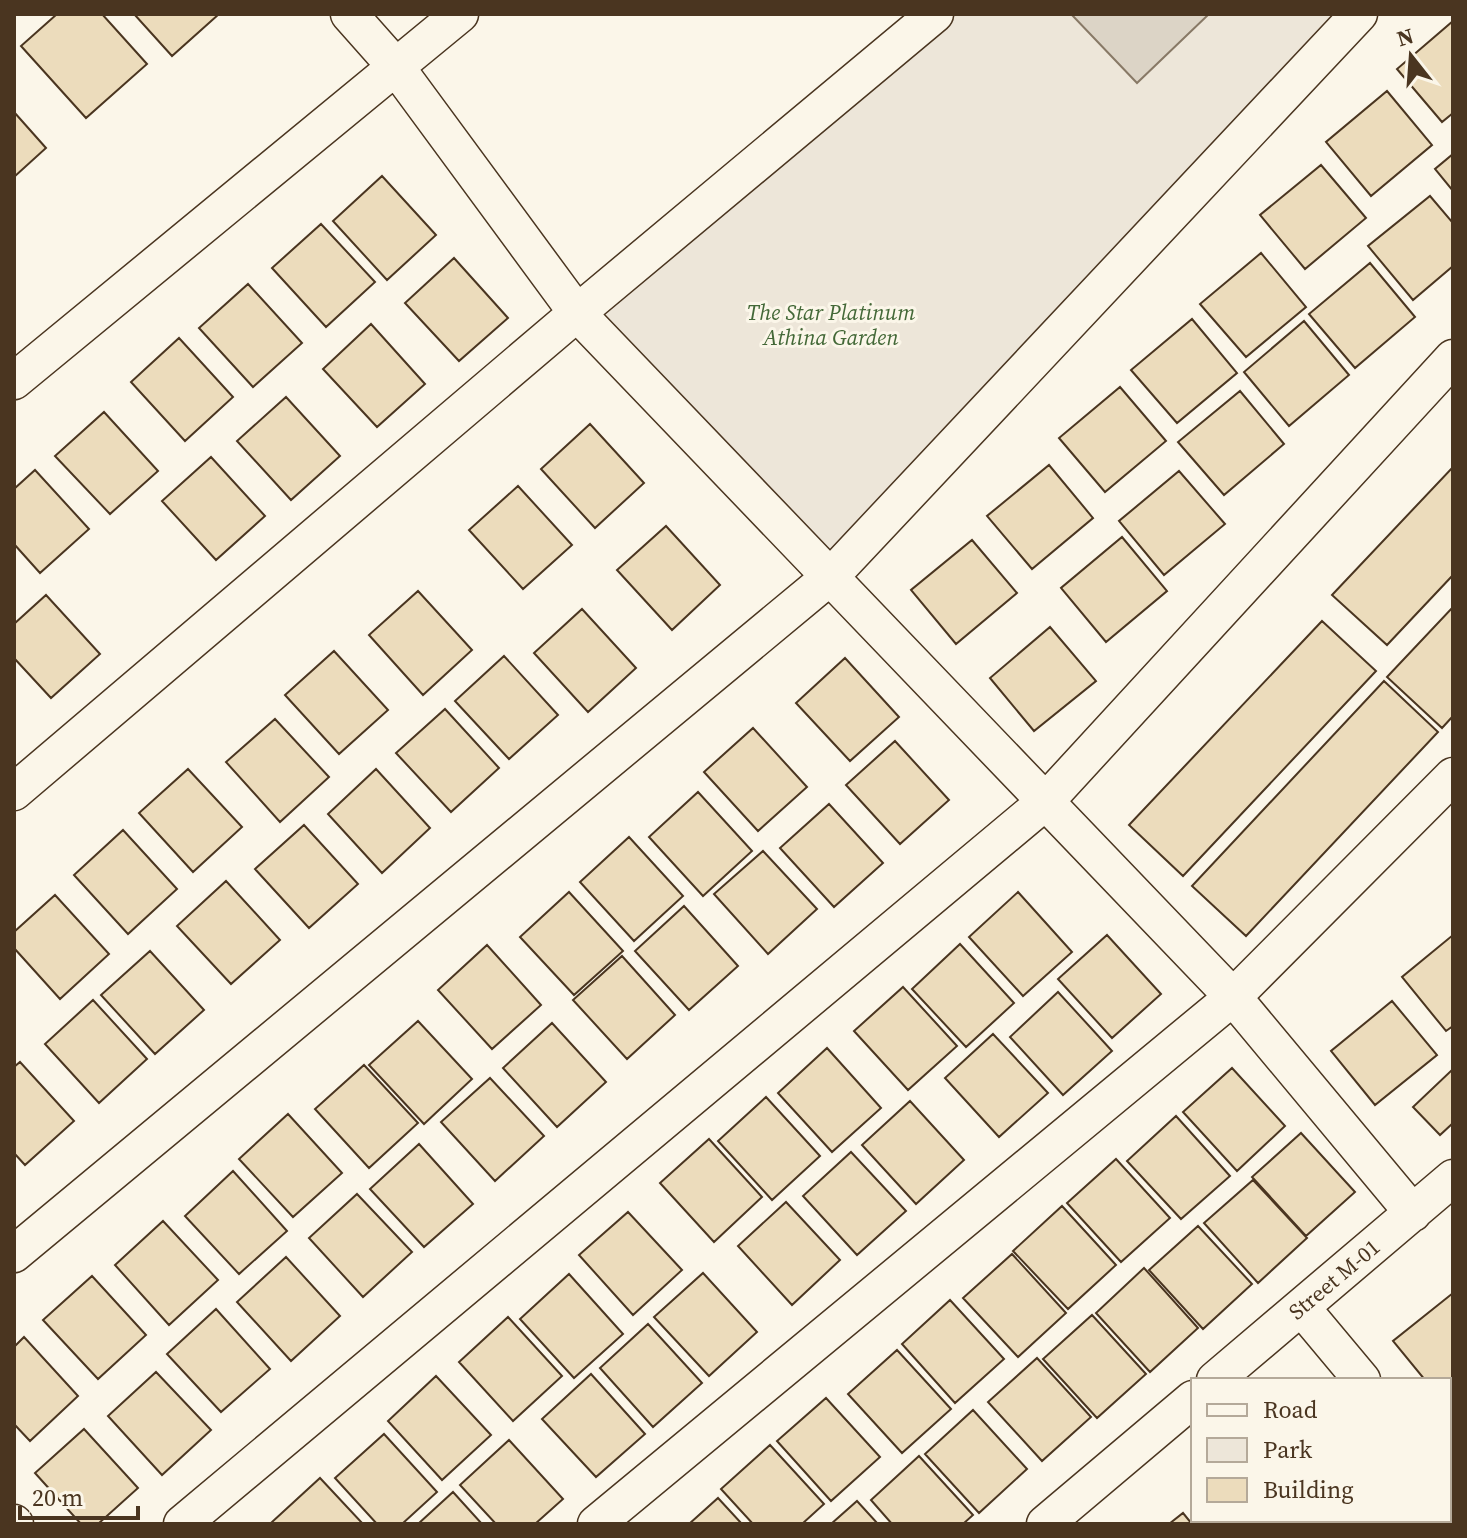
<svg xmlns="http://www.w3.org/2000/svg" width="1467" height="1538" font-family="'Source Serif 4',serif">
<rect width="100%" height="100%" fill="#fbf6e9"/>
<!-- green -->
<path fill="#ede6d9" stroke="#887966" stroke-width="2" d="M 935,14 L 1359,14 L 831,576 L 577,313 Z"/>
<!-- water -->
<path fill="#dcd4c6" stroke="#887966" stroke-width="2" d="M 1071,14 L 1209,14 L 1137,83 Z"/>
<!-- building -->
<path fill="#ecdcbc" stroke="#4a3520" stroke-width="2" d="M 57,14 L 102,14 L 147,64 L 86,118 L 21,46 Z
M 134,14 L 219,14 L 172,56 Z
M 1453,21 L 1453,113 L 1442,122 L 1397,69 Z
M 1387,91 L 1432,145 L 1371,196 L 1326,142 Z
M 14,112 L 46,148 L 14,177 Z
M 1453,154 L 1453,191 L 1435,169 Z
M 1321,165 L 1366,218 L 1305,269 L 1260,215 Z
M 382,176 L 436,235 L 387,280 L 333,221 Z
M 1430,196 L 1453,223 L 1453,266 L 1413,300 L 1368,246 Z
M 321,224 L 375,282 L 326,327 L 272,268 Z
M 1261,253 L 1306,307 L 1246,357 L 1200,304 Z
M 454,258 L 508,318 L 459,361 L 405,303 Z
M 1370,263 L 1415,317 L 1355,368 L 1309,314 Z
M 248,284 L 302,343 L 253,387 L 199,328 Z
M 1192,319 L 1237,373 L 1177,423 L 1131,370 Z
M 1304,321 L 1349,375 L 1289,426 L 1244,372 Z
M 371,324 L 425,384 L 377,427 L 323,369 Z
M 179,338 L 233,397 L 185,441 L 131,382 Z
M 1120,387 L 1166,441 L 1105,492 L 1059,438 Z
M 1240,391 L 1284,444 L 1224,495 L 1178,442 Z
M 286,397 L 340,456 L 291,500 L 237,441 Z
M 104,412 L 158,471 L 110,514 L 55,456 Z
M 590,424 L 644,483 L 595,528 L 541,469 Z
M 211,457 L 265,516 L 216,560 L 162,501 Z
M 1049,465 L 1093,518 L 1032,569 L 987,516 Z
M 1453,467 L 1453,575 L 1387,645 L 1332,595 Z
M 35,470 L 89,529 L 40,573 L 14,544 L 14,489 Z
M 1179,471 L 1225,524 L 1164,575 L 1119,521 Z
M 518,486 L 572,545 L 523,589 L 469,530 Z
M 666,526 L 720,585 L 672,630 L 617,570 Z
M 1122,537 L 1167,591 L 1106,642 L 1061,588 Z
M 972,540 L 1017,593 L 956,644 L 911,590 Z
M 418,591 L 472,650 L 423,695 L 369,635 Z
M 46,595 L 100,654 L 51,698 L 14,658 L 14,624 Z
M 1453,607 L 1453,716 L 1442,728 L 1387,677 Z
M 582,609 L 636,668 L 588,712 L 534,653 Z
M 1322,621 L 1376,671 L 1183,876 L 1129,825 Z
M 1050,627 L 1096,681 L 1034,731 L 990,678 Z
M 334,651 L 388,710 L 339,754 L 285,695 Z
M 504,656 L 558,715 L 509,759 L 455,701 Z
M 845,658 L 899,717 L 850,761 L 796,703 Z
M 1384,681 L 1438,732 L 1246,936 L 1192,886 Z
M 445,709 L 499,768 L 451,812 L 396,753 Z
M 275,719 L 329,777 L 280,822 L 226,762 Z
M 753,728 L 807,787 L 758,831 L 704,772 Z
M 895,741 L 949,800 L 900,844 L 846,785 Z
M 188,769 L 242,827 L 193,872 L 139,813 Z
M 376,769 L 430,828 L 382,873 L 328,814 Z
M 698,792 L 752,851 L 703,896 L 649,837 Z
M 829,804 L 883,863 L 834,907 L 780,848 Z
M 304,825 L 358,884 L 309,928 L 255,869 Z
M 123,830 L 177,889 L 128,934 L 74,875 Z
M 629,837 L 683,896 L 634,941 L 580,882 Z
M 763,851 L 817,909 L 768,954 L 714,894 Z
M 226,881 L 280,940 L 231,984 L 177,926 Z
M 569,892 L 623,951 L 574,995 L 520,937 Z
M 1018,892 L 1072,952 L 1023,996 L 969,937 Z
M 55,895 L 109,954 L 60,999 L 14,948 L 14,932 Z
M 684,906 L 738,966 L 689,1010 L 635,951 Z
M 1107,935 L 1161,994 L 1112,1038 L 1058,979 Z
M 1453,935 L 1453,1026 L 1446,1031 L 1402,977 Z
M 960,944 L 1014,1003 L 966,1047 L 912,989 Z
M 487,945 L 541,1005 L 492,1049 L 438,990 Z
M 150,951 L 204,1010 L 155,1054 L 101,995 Z
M 622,956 L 675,1015 L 627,1059 L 573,1000 Z
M 903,987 L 957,1046 L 908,1090 L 854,1031 Z
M 1058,992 L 1112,1051 L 1063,1095 L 1010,1037 Z
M 93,1000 L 147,1059 L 99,1103 L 45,1044 Z
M 1392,1001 L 1437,1055 L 1375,1105 L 1331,1051 Z
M 418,1021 L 472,1079 L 424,1124 L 369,1065 Z
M 552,1023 L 606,1082 L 557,1127 L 503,1068 Z
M 993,1034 L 1048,1093 L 999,1137 L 945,1078 Z
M 827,1048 L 881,1108 L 832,1152 L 778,1093 Z
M 20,1062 L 74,1121 L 25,1165 L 14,1153 L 14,1067 Z
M 364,1065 L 418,1123 L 369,1168 L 315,1109 Z
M 1232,1068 L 1285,1126 L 1237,1171 L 1183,1112 Z
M 1453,1069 L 1453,1123 L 1440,1135 L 1413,1107 Z
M 490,1078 L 544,1136 L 495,1181 L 441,1122 Z
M 766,1097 L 820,1156 L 772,1200 L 718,1141 Z
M 910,1101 L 964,1160 L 916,1204 L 862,1145 Z
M 288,1114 L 342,1173 L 293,1217 L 239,1159 Z
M 1176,1116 L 1230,1176 L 1181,1219 L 1127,1161 Z
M 1301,1133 L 1355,1192 L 1306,1236 L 1252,1177 Z
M 709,1139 L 762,1197 L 714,1242 L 660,1183 Z
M 419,1144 L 473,1204 L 424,1247 L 370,1189 Z
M 851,1152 L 906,1211 L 857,1255 L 803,1196 Z
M 1116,1159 L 1170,1218 L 1121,1262 L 1067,1203 Z
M 233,1171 L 287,1231 L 239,1274 L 185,1216 Z
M 1253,1180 L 1307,1238 L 1258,1283 L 1204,1223 Z
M 357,1194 L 412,1252 L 363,1297 L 309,1238 Z
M 786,1202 L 840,1260 L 792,1305 L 738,1246 Z
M 1062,1206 L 1116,1265 L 1068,1309 L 1013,1251 Z
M 628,1212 L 682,1270 L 633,1315 L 579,1255 Z
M 163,1221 L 218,1280 L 169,1325 L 115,1265 Z
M 1198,1226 L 1252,1284 L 1203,1329 L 1149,1270 Z
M 1012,1254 L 1066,1313 L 1018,1357 L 963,1298 Z
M 286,1257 L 340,1316 L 291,1361 L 237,1302 Z
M 1144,1268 L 1198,1328 L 1150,1372 L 1096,1313 Z
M 703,1273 L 757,1332 L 709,1376 L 654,1317 Z
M 569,1274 L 623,1334 L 574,1378 L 520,1319 Z
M 92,1276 L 146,1335 L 98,1379 L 43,1320 Z
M 1453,1293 L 1453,1382 L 1449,1385 L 1449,1380 L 1425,1380 L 1393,1341 Z
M 950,1300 L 1004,1359 L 955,1403 L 902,1344 Z
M 216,1309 L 270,1369 L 221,1412 L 167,1354 Z
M 1092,1315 L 1146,1374 L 1097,1418 L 1043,1359 Z
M 508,1317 L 562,1376 L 513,1421 L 459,1362 Z
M 648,1324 L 702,1383 L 653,1427 L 600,1368 Z
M 24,1337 L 78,1396 L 30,1441 L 14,1424 L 14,1347 Z
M 897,1350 L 951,1409 L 902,1453 L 848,1394 Z
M 1037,1358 L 1091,1417 L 1042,1461 L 988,1402 Z
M 156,1372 L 211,1430 L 162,1475 L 108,1416 Z
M 591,1374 L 645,1434 L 596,1477 L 542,1419 Z
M 436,1376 L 491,1435 L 442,1480 L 388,1421 Z
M 826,1398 L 880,1457 L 831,1501 L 777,1441 Z
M 973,1410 L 1027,1469 L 979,1513 L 925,1454 Z
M 1453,1413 L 1453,1447 L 1449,1442 L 1449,1416 Z
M 84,1429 L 138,1488 L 98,1524 L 81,1524 L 35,1473 Z
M 384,1434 L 437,1492 L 402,1524 L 377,1524 L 335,1478 Z
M 509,1440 L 563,1499 L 535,1524 L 496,1524 L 460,1485 Z
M 770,1445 L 824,1504 L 802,1524 L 753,1524 L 721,1489 Z
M 919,1456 L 973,1515 L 963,1524 L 892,1524 L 871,1500 Z
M 320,1478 L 363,1524 L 274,1524 L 272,1522 Z
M 453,1492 L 482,1524 L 418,1524 Z
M 718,1498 L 742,1524 L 689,1524 Z
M 857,1501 L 878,1524 L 831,1524 Z
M 1183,1513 L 1192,1524 L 1169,1524 Z
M 1198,1520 L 1287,1520 L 1282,1524 L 1201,1524 Z"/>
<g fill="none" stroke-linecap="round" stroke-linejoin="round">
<!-- minor casing -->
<g stroke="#4a3520" stroke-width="39">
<path id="minor" d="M 349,14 L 396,67 L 577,313 L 1233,997 L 1413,1213
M 14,381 L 460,14
M 14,792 L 577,313 L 935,14
M 14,1254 L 831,576 L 1359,14
M 1301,1307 L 1362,1380
M 1215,1380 L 1453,1178
M 1449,1485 L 1453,1490
M 14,1523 L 15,1524
M 182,1524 L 1045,802 L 1453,358
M 596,1524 L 1233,997 L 1453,776
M 1045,1524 L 1193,1399"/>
</g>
<!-- minor -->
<use href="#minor" stroke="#fbf6e9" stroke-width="36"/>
</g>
<g text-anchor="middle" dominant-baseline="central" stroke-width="6" stroke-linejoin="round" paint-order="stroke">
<!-- park labels -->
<g font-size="22" font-style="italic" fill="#436837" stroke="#fbf6e9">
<text x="831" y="312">The Star Platinum<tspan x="831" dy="25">Athina Garden</tspan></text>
</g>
<!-- street labels -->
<g font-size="22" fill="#4a3520" stroke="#fbf6e9">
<text transform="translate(1334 1279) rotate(-40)">Street M-01</text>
</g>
</g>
<!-- border -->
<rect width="1467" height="1538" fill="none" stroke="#4a3520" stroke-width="32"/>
<!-- legend -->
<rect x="1191" y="1378" width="260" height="144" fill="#fbf6e9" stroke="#b4a999" stroke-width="2"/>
<rect x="1207" y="1404" width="40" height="12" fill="#fbf6e9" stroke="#b4a999" stroke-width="2"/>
<text x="1263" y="1418" font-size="24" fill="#4a3520">Road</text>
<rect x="1207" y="1438" width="40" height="24" fill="#ede6d9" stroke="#b4a999" stroke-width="2"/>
<text x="1263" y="1458" font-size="24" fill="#4a3520">Park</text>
<rect x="1207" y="1478" width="40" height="24" fill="#ecdcbc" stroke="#b4a999" stroke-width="2"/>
<text x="1263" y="1498" font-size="24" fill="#4a3520">Building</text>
<!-- north arrow -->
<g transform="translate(1411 56) rotate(343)" stroke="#fbf6e9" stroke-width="6" paint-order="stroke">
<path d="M0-6L14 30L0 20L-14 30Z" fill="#4a3520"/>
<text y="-12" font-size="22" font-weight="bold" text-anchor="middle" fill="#4a3520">N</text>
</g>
<!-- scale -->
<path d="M20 1506v12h118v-12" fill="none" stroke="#4a3520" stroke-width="4"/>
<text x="32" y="1506" font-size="24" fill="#4a3520" stroke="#fbf6e9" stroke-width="6" paint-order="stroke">20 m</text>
</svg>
